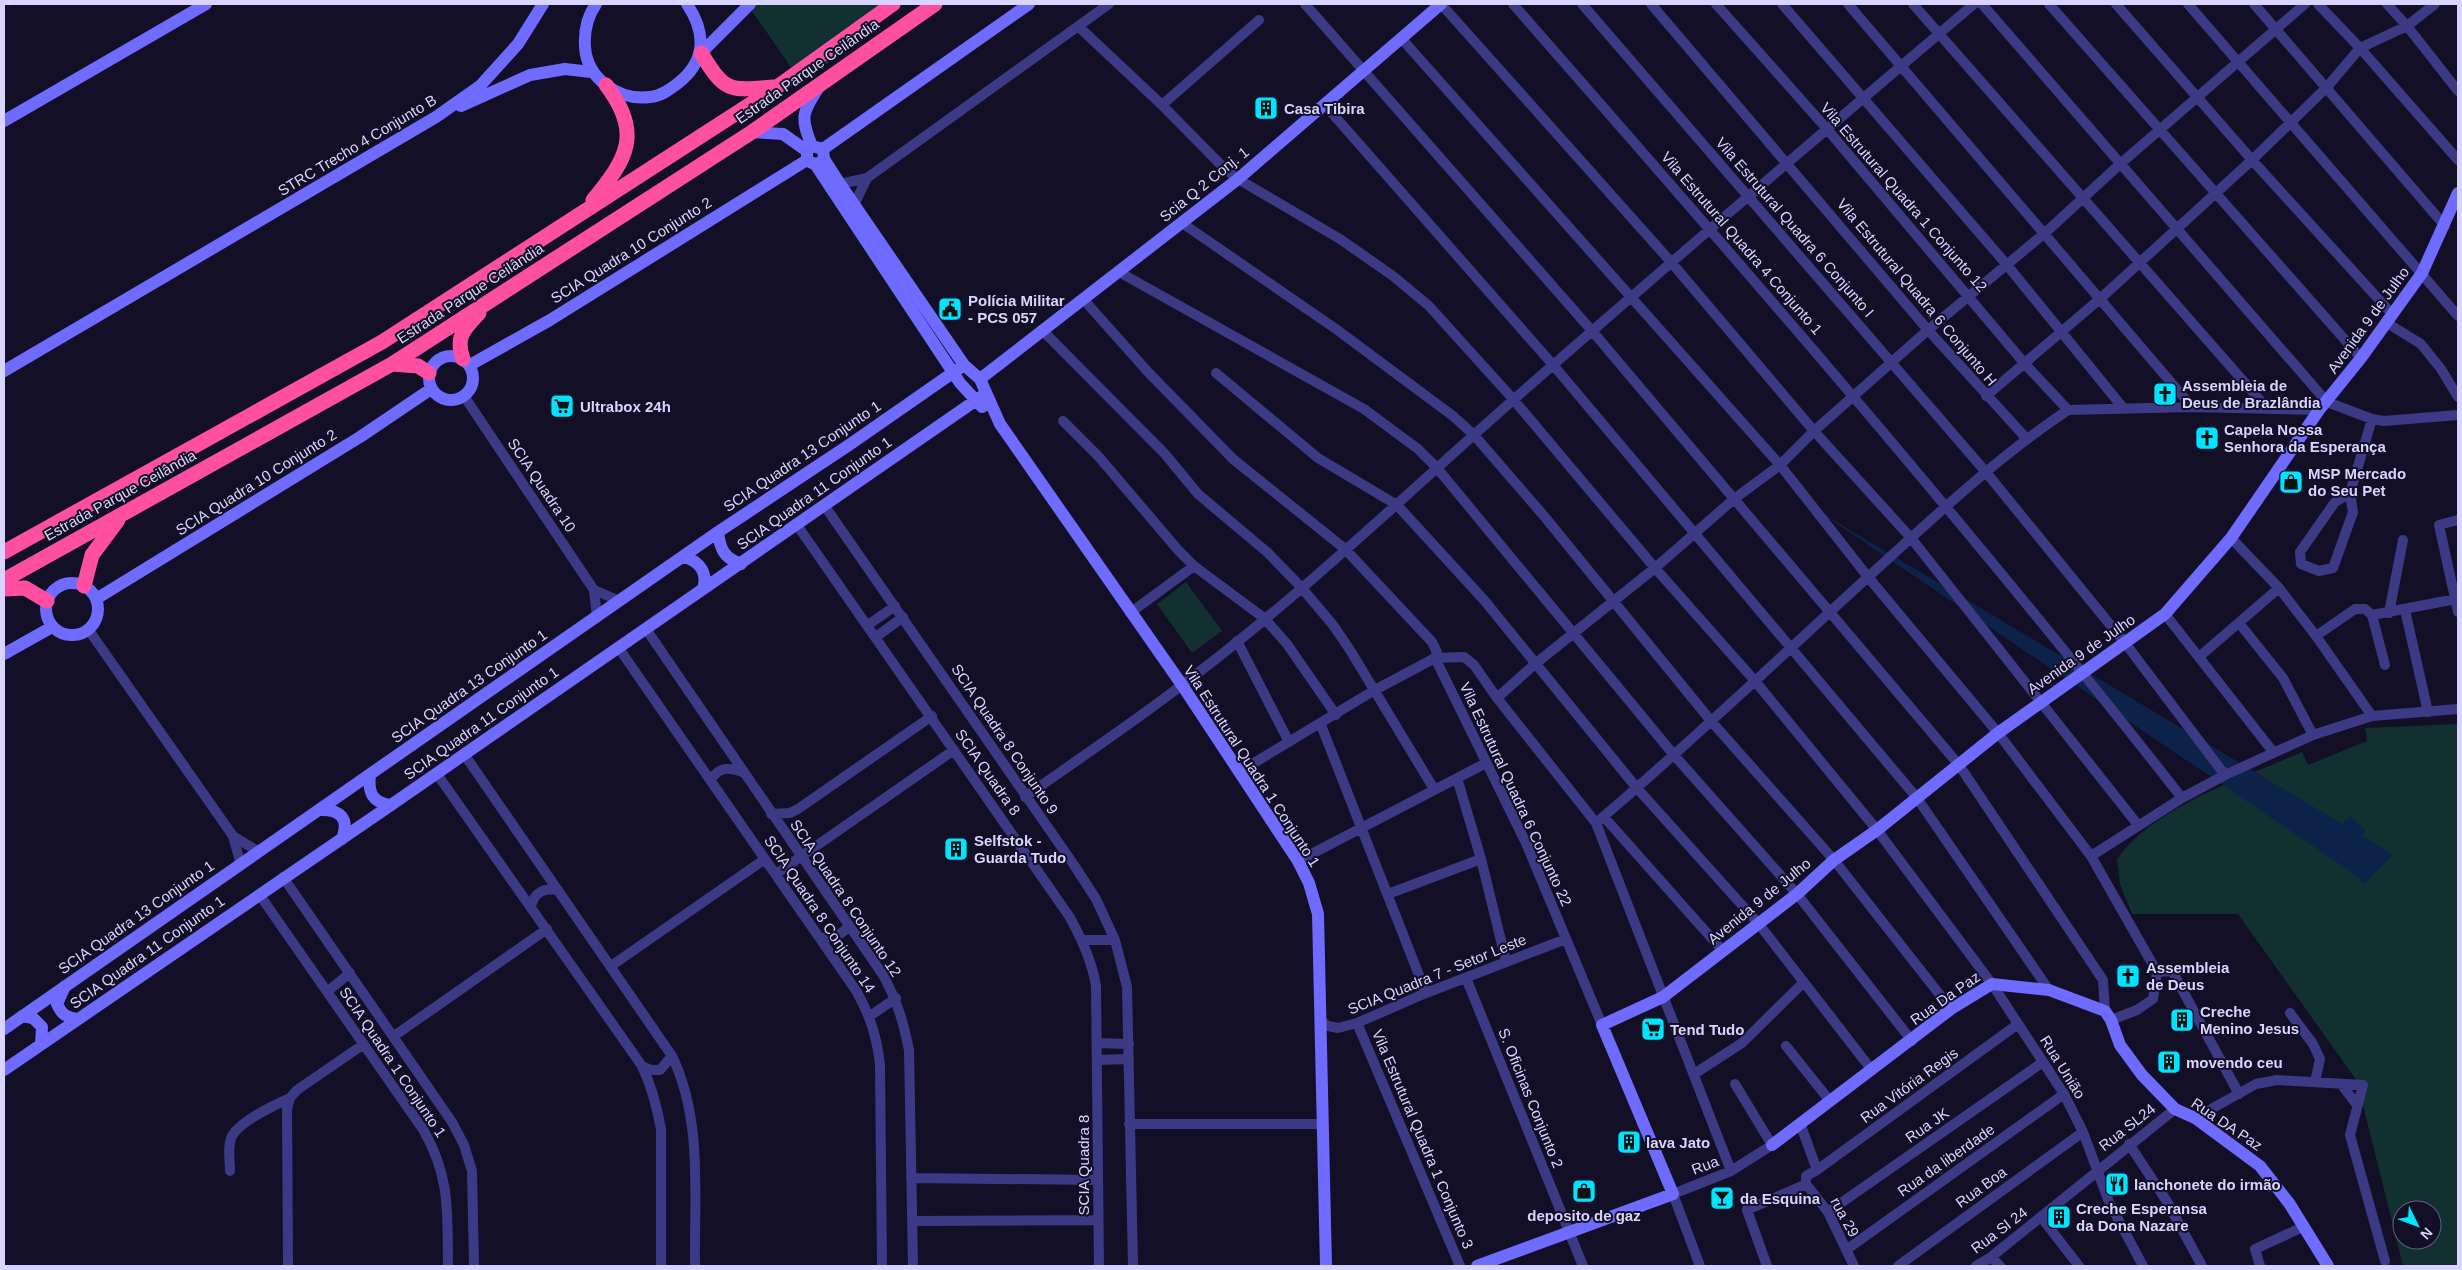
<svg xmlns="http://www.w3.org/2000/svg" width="2462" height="1270" font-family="Helvetica,sans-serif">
<rect width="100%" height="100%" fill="#130f26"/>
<!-- green -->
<path fill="#12302f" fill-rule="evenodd" d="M 747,4 L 904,4 L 802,83 Z
M 1186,582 L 1222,631 L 1192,653 L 1157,604 Z
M 2458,724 L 2458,1266 L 2403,1266 L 2357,1081 L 2238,914 L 2132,914 L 2120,884 L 2117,859 C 2154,806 2244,778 2302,752 L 2308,765 L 2367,741 L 2365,728 ZM 2402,1210 L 2432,1210 L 2432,1240 L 2402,1240 Z"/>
<!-- water -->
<path fill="#0c2248" d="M 1815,509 L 2342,824 L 2350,816 L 2366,831 L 2362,836 L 2393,854 L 2365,884 L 2350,871 Z"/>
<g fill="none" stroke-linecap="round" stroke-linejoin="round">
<!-- street -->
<path stroke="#3d3a85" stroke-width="10" d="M 1305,4 L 1593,332 L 1959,765 L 2103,980 L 2105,1011
M 1441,4 L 1671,262 L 1814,431 L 1911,538 L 2138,825
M 1513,4 C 1741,264 1968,525 2182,798
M 1582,4 L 1985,471 L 2125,643 L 2225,775
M 1651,4 L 1928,330 L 2026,438
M 1716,4 L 1827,129 L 2025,364 L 2068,410
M 1782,4 L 2007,265 L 2124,409
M 1848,4 L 2192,407
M 1913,4 L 2266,407
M 1982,4 L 2327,402 L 2372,419 L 2384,421 L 2458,415
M 2049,4 L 2361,358
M 2116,4 L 2252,160 L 2393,315
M 2188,4 L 2458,316
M 2254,4 L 2445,226
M 2318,4 L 2360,48 L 2458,160
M 2387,4 L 2407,26 L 2458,91
M 1079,27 L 1162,105 L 1222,166 L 1238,179 L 1340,239 L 1393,276 L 1429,306 L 1513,399 L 1655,568 L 1755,681 L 1877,830 L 1992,984 L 2064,1094 L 2083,1132 L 2109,1202 L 2143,1266
M 1401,38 L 1780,465 L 1868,577 L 1998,733 L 2091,856 L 2157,972 L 2153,999 L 2137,1010 L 2111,1020
M 1324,104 L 1554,366 L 1917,798 L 2049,990
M 1162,105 L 1259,20
M 840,184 L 867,178 L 1109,4
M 854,205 L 867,178
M 1182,223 L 1336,329 L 1453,416 L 1474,435 L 1544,516 L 1711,721 L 1834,860 L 1951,1009
M 1119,272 L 1364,409 L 1418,449 L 1437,468 L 1674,755 L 1797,894 L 1912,1041
M 1084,300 L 1148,372 L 1233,459 L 1345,549 L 1432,642 L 1437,652 L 1435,658
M 2387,323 L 2421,344 L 2441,369 L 2458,397
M 1043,331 L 1165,454 L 1198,494 L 1267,552 L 1301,587 L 1333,625 L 1350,650 L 1434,789
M 1216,373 L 1318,458 L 1397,505 L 1484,600 L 1636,787 L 1758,923 L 1871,1069
M 464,396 L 594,590 L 597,617
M 1986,396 L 2101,298 L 2252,160 L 2327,87 L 2360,48 L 2407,26 L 2435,4
M 2068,410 L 2192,407 L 2319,410
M 1063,421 L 1099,457 L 1178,550 L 1194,566 L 1264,618 L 1287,644 L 1336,715
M 2350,493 L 2353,512 L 2333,568 L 2319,571 L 2301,564 L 2300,552 L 2335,502 L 2350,493 L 2372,419
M 824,505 L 1074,865 L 1096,899 L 1115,940 L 1127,987 L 1133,1266
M 2458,520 L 2439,525 L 2458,612
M 797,525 L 1069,916 C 1082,939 1092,961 1096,986 L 1099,1266
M 2231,538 L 2279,588 L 2316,636 L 2372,716
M 594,590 L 620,601
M 2405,610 L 2428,712
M 1130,613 L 1194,566
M 2389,613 L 2403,540
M 2165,614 L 2274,753
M 2372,615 L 2456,599
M 2239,623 L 2283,678 L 2313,735
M 868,625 L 895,606
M 88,629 L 233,836 L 241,865
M 646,629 L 883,975 C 897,1001 903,1020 909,1050 L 913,1266
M 2316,636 L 2355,609 L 2365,609 L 2372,615 L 2385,665
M 876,637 L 903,617
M 1237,641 L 1289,742
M 618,647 L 857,992 C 870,1016 877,1037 880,1065 L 882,1266
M 2199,657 L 2279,588
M 1435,658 L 1526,843 L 1602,1025
M 1497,698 L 1535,664 L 1655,568 L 1734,499 L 1780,465 L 1814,431 L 1928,330 L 2045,233 L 2119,165 L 2305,4
M 1321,725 L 1426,993
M 464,754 L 672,1056 C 703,1120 694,1197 695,1266
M 1239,772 L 1373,691 L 1435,658 L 1464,657 L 1474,665 L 1497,698 L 1596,823 L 1731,1171
M 437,774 L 642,1066 C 652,1087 657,1107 661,1129 L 661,1266
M 1457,778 L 1481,859 L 1506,961
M 711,779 C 720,767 728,767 742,772
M 1025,797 C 1077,760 1131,724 1182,685 C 1298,598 1403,497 1512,401 C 1664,267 1819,136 1974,4
M 771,814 L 790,813 L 798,809 L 932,716
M 1604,817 L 1723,951
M 1596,823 C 1689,744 1778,659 1868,577 C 1933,518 1995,459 2068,410
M 233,836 L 259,852
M 2091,856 L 2182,798 L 2225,775 L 2313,735 L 2372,716 L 2458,709
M 1298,861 L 1486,763
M 776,874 L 954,750
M 283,877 L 452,1122 L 464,1145 L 472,1171 L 474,1266
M 259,894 L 424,1131 C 451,1179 447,1213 448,1266
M 1388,894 L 1481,859
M 531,906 C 535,892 543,888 558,890
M 820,938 L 836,937 L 849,927
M 1082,940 L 1115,940
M 611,966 L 765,859
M 2157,972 L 2172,971 L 2239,1094
M 1466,978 L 1583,1266
M 328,991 L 350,973
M 2290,1013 L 2313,1044 L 2320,1059 L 2315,1082
M 870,1016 L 896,998
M 1320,1020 L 1328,1026 L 1338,1028 L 1357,1023 L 1426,993 L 1566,939
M 1357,1023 L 1460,1266
M 394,1036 L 547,929
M 1097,1043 L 1129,1044
M 1786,1046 L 1830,1101
M 1098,1060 L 1129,1059
M 642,1066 L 651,1070 L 660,1070 L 672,1056
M 1694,1074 L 1742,1043 L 1804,982
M 2341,1084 L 2357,1105
M 2195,1118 L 2256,1084 L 2277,1080 L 2363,1085 L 2350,1135 L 2385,1261
M 1129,1124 L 1322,1124
M 2129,1144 L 2166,1200 L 2202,1266
M 1817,1170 L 2018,1024
M 230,1171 C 230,1160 227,1146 232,1136 C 241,1120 275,1105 290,1098
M 911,1178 L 1098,1180
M 1806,1184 L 1828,1212 L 1854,1266
M 1828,1212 L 2043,1062
M 2041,1217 L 2079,1266
M 912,1221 L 1098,1220
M 1846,1250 L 2064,1094
M 1991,1257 L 2000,1266
M 288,1266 L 287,1109 L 290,1098 L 297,1090 L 364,1044
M 1700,1266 L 1673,1194 L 1731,1171 L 1772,1145 L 1735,1084
M 1767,1266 L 1747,1210 L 1806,1184 L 1806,1176 L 1817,1170 L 1800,1123
M 1898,1266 L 2083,1132
M 1976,1266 L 1991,1257 L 2175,1109
M 2260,1266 L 2255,1249 L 2303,1227"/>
<!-- secondary -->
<path stroke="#6f6bff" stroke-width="12" d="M 596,4 C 587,17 584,32 585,47 C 587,79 619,101 650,97 C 661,96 669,90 677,84 C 706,62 707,34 687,4
M 701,53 L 750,4
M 461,106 L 530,75 L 565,69 L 591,72
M 4,121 L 206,4
M 752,132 L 783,134 L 807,151
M 812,146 C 800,117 802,113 819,87
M 823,149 L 1029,4
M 824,159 L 818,164 L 812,163 L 807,160 L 807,151 L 812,146 L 823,149 L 824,159 L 840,184 L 964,365 L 980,379 L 1000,424 L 1182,685 L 1298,861 L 1309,883 L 1318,914 L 1326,1266
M 815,164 L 960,383 L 982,407
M429 378a22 22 0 1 1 44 0a22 22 0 1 1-44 0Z
M 470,365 L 550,320 L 807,160
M 4,371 L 436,117 L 480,86 L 518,44 L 543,4
M 980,379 L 1238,179 L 1441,4
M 718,532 C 720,549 724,558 741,564
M 685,557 C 700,562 708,573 703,589
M46 609a26 26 0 1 1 52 0a26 26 0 1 1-52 0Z
M 96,599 L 360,437 L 431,389
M 4,654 L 52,627
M 370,775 C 368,792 372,803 391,805
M 319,810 C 340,809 350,818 342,839
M 65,986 L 57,1004 C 62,1015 66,1017 78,1019
M 22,1016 L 33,1018 L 42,1027 L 41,1044
M 4,1029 L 718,532 L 849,445 L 964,365
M 4,1070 L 391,805 L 985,394
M 1772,1145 L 1951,1009 L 1992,984 L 2049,990 L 2105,1011 L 2111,1020 L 2120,1045 L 2142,1075 L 2175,1109 L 2195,1118 L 2260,1166 L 2289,1203 L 2328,1266
M 1477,1266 L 1673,1194 L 1602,1025 L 1663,997 L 1797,894 L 1834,860 L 1877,830 L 1998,733 L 2165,614 L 2231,538 L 2319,410 L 2361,358 L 2422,273 L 2458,193"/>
<!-- highway -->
<path stroke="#ff4fa3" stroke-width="15" d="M 701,53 C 725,92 728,91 773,87
M 593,200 C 627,159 643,133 606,85
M 463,359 C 455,337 464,329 479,313
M 392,364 L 418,366 L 429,373
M 4,552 L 382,342 L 777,87 L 893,4
M 4,580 L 392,364 L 752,132 L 935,4
M 84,586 L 92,555 L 118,520
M 4,589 L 25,588 L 47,601"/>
</g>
<!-- icons -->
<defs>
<g id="building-square" transform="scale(1.25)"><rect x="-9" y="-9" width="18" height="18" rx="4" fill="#00e5ff" stroke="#130f26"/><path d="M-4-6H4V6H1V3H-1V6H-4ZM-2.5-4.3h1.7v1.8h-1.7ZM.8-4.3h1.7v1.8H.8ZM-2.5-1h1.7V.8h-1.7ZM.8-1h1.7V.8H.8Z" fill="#111"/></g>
<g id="civic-square" transform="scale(1.25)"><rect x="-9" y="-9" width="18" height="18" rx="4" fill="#00e5ff" stroke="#130f26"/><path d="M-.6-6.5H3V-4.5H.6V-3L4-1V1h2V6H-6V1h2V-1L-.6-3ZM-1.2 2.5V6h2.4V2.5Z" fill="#111"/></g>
<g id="church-square" transform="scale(1.25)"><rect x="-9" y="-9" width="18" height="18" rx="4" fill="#00e5ff" stroke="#130f26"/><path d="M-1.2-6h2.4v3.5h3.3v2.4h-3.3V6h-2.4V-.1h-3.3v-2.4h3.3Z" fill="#111"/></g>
<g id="supermarket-square" transform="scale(1.25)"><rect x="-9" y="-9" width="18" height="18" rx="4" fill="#00e5ff" stroke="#130f26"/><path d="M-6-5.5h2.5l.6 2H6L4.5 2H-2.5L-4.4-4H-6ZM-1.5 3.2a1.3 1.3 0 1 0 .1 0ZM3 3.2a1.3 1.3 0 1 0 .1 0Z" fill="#111"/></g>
<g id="shop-square" transform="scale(1.25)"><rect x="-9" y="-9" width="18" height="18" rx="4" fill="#00e5ff" stroke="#130f26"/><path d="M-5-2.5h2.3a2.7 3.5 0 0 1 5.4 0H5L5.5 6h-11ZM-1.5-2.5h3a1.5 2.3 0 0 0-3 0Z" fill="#111"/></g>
<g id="restaurant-square" transform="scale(1.25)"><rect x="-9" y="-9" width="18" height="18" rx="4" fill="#00e5ff" stroke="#130f26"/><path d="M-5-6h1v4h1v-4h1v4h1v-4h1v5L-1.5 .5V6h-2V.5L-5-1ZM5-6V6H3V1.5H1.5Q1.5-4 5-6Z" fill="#111"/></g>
<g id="bar-square" transform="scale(1.25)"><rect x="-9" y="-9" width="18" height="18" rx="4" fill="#00e5ff" stroke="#130f26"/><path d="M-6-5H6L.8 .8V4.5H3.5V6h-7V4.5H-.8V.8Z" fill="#111"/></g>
</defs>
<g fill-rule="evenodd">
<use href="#building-square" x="1266" y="108"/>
<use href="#civic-square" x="950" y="309"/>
<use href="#church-square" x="2165" y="394"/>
<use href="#supermarket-square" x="562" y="406"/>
<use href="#church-square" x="2207" y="438"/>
<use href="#shop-square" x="2291" y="482"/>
<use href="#building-square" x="956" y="849"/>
<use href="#church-square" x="2128" y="976"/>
<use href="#building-square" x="2182" y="1020"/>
<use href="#supermarket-square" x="1653" y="1029"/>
<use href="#building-square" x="2169" y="1062"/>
<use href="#building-square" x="1629" y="1142"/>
<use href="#restaurant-square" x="2117" y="1184"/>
<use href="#shop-square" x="1584" y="1191"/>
<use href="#bar-square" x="1722" y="1198"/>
<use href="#building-square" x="2059" y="1217"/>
</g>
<g text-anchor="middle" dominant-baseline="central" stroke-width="4" stroke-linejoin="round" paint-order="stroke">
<!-- street labels -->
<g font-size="15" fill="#d9d4ff" stroke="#130f26">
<text transform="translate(807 71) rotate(-35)">Estrada Parque Ceilândia</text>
<text transform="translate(357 145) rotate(-31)">STRC Trecho 4 Conjunto B</text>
<text transform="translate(1204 184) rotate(-39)">Scia Q 2 Conj. 1</text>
<text transform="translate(1904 197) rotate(49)">Vila Estrutural Quadra 1 Conjunto 12</text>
<text transform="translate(1795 227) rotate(49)">Vila Estrutural Quadra 6 Conjunto I</text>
<text transform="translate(1742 243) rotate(49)">Vila Estrutural Quadra 4 Conjunto 1</text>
<text transform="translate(631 250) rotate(-32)">SCIA Quadra 10 Conjunto 2</text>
<text transform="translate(1917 292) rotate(50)">Vila Estrutural Quadra 6 Conjunto H</text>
<text transform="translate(470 293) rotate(-33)">Estrada Parque Ceilândia</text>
<text transform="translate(2368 320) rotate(-54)">Avenida 9 de Julho</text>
<text transform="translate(802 456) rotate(-34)">SCIA Quadra 13 Conjunto 1</text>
<text transform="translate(256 482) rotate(-32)">SCIA Quadra 10 Conjunto 2</text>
<text transform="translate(542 485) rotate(56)">SCIA Quadra 10</text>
<text transform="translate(814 493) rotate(-35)">SCIA Quadra 11 Conjunto 1</text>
<text transform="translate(120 495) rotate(-29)">Estrada Parque Ceilândia</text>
<text transform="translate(2081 654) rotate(-35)">Avenida 9 de Julho</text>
<text transform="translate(469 686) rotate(-35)">SCIA Quadra 13 Conjunto 1</text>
<text transform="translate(481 723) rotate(-35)">SCIA Quadra 11 Conjunto 1</text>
<text transform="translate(1005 739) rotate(56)">SCIA Quadra 8 Conjunto 9</text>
<text transform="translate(1252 766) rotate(57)">Vila Estrutural Quadra 1 Conjunto 1</text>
<text transform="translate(988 772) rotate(55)">SCIA Quadra 8</text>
<text transform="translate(1516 794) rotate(65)">Vila Estrutural Quadra 6 Conjunto 22</text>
<text transform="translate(846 898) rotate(56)">SCIA Quadra 8 Conjunto 12</text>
<text transform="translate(1759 901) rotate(-39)">Avenida 9 de Julho</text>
<text transform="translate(820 914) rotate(56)">SCIA Quadra 8 Conjunto 14</text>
<text transform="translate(136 917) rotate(-35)">SCIA Quadra 13 Conjunto 1</text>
<text transform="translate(147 952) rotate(-35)">SCIA Quadra 11 Conjunto 1</text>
<text transform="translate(1437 974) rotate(-22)">SCIA Quadra 7 - Setor Leste</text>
<text transform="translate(1945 998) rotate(-35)">Rua Da Paz</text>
<text transform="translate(393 1062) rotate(56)">SCIA Quadra 1 Conjunto 1</text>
<text transform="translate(2063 1067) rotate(58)">Rua União</text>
<text transform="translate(1909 1085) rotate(-36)">Rua Vitória Regis</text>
<text transform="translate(1531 1098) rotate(68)">S. Oficinas Conjunto 2</text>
<text transform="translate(2227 1124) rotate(34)">Rua DA Paz</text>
<text transform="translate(1927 1125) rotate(-35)">Rua JK</text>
<text transform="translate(2127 1127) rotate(-38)">Rua SL24</text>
<text transform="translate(1423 1139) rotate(67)">Vila Estrutural Quadra 1 Conjunto 3</text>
<text transform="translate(1946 1160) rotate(-35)">Rua da liberdade</text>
<text transform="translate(1083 1165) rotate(-90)">SCIA Quadra 8</text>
<text transform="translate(1705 1165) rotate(-21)">Rua</text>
<text transform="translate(1981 1187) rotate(-36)">Rua Boa</text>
<text transform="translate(1845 1217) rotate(61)">rua 29</text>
<text transform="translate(1999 1230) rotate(-37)">Rua Sl 24</text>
</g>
<!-- poi labels -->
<g font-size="15" font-weight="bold" fill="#d9d4ff" stroke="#130f26" text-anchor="start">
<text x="1284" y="108">Casa Tibira</text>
<text x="968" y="300">Polícia Militar<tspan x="968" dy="17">- PCS 057</tspan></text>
<text x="2182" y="385">Assembleia de<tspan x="2182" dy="17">Deus de Brazlândia</tspan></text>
<text x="580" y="406">Ultrabox 24h</text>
<text x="2224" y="429">Capela Nossa<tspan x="2224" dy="17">Senhora da Esperança</tspan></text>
<text x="2308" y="473">MSP Mercado<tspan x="2308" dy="17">do Seu Pet</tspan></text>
<text x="974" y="840">Selfstok -<tspan x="974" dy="17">Guarda Tudo</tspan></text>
<text x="2146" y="967">Assembleia<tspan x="2146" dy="17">de Deus</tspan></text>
<text x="2200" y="1011">Creche<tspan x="2200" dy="17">Menino Jesus</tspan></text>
<text x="1670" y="1029">Tend Tudo</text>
<text x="2186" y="1062">movendo ceu</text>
<text x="1646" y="1142">lava Jato</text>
<text x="2134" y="1184">lanchonete do irmão</text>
<text x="1740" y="1198">da Esquina</text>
<text x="2076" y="1208">Creche Esperansa<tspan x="2076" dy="17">da Dona Nazare</tspan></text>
<text x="1584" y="1215" text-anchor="middle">deposito de gaz</text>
</g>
</g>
<!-- border -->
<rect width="2462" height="1270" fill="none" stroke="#d9d4ff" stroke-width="10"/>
<!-- north arrow -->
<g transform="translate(2417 1225) rotate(132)"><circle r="24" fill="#130f26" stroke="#625e7d"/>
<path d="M0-4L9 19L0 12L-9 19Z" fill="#00e5ff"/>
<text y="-8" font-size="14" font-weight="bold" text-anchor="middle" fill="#d9d4ff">N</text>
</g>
</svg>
